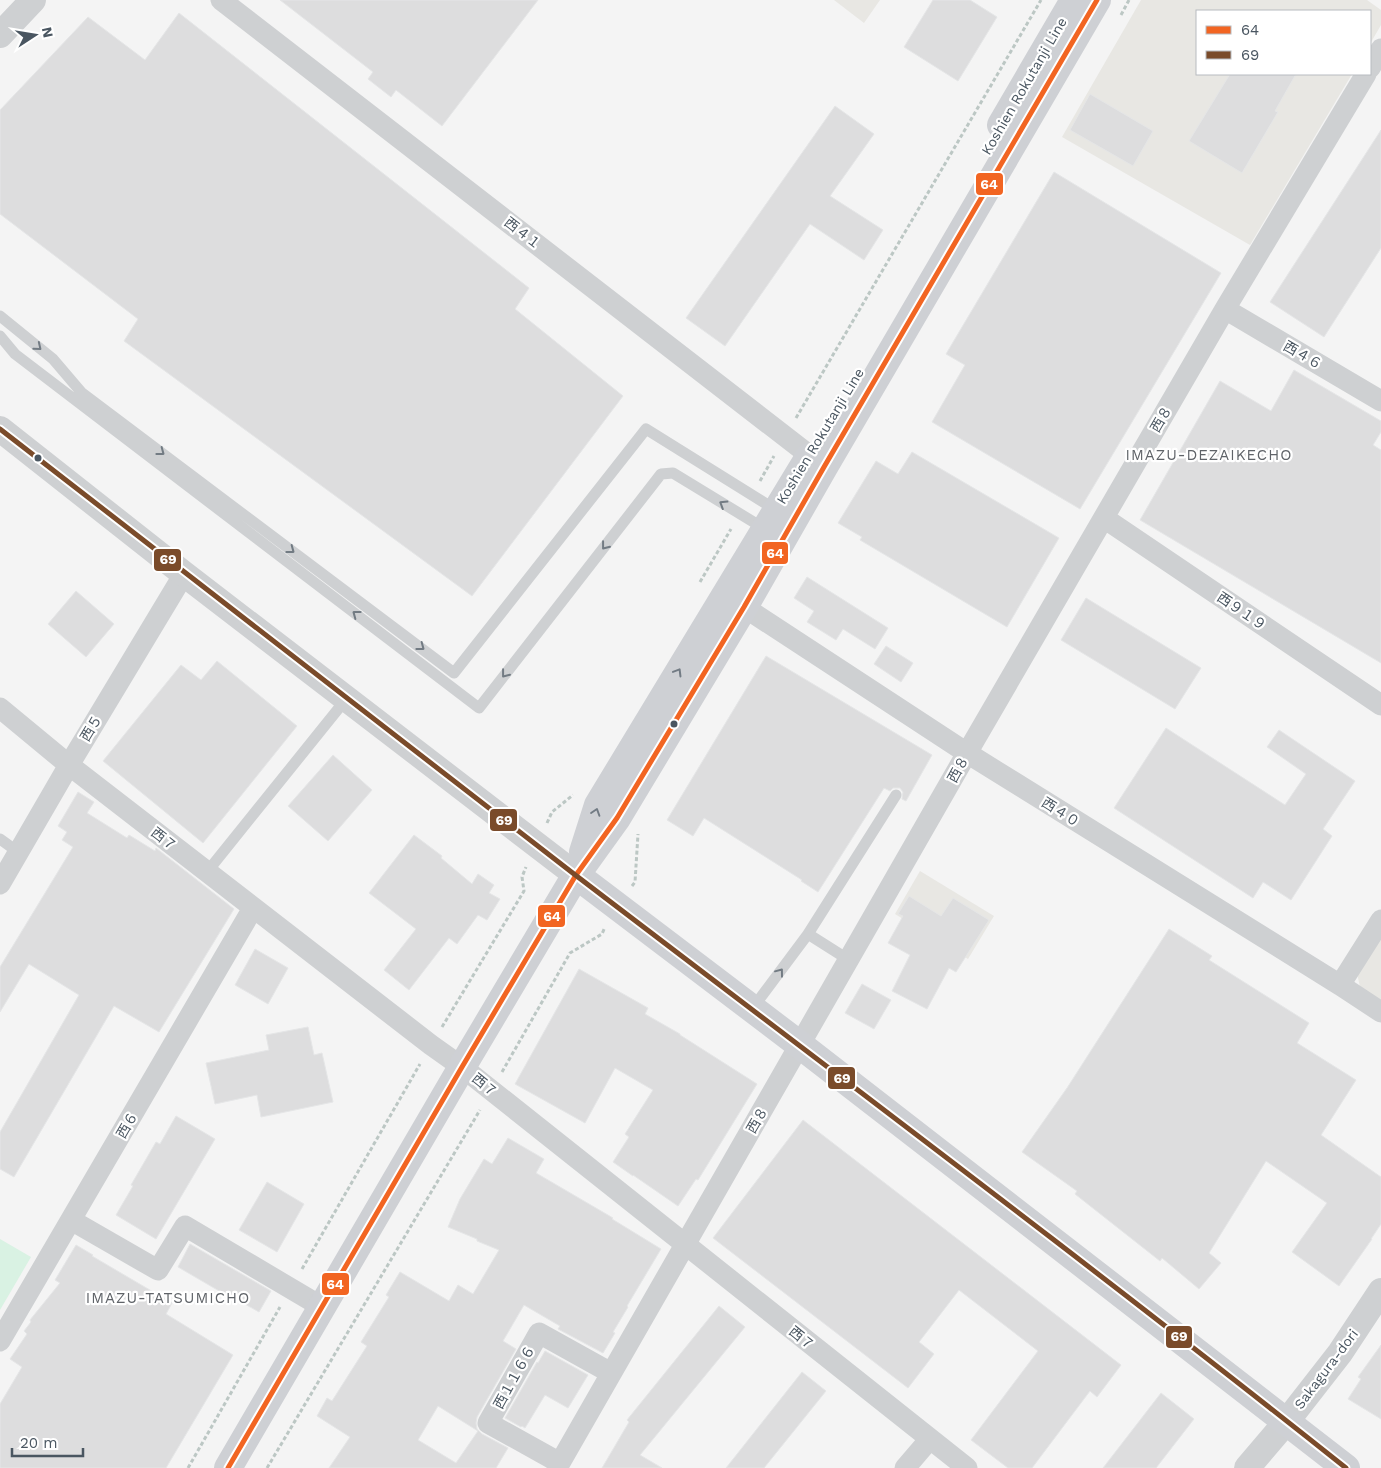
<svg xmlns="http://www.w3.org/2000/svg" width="1381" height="1468" font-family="'Work Sans','Noto Sans JP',sans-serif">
<rect width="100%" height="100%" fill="#f4f4f4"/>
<!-- commercial -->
<path fill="#e8e7e3" d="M 834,0 L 880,0 L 864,23 Z
M 1141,0 L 1367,0 L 1381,10 L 1381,25 L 1370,44 L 1370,11 L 1197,11 L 1197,74 L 1352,74 L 1250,245 L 1062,137 Z
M 920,871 L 994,916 L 968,959 L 895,914 Z
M 1381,934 L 1381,1005 L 1361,992 L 1357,973 Z"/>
<!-- green -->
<path fill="#d9f2e3" d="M 0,1239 L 31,1257 L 0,1310 Z"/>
<!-- building -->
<path fill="#ddddde" stroke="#e5e6e7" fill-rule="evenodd" d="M 280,0 L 538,0 L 442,126 L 396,90 L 391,97 L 368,79 L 373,72 Z
M 933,0 L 970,0 L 997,17 L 958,81 L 904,47 Z
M 179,13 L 529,288 L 515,309 L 623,396 L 472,596 L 124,341 L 138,319 L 0,214 L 0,110 L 88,17 L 145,60 Z
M 1230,74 L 1296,74 L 1275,111 L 1278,112 L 1242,173 L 1189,141 Z
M 1090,94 L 1153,131 L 1133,166 L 1070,130 Z
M 835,106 L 874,134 L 830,196 L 883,230 L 864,260 L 810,224 L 725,346 L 686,318 Z
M 1381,130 L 1381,248 L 1324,337 L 1270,302 Z
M 1054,172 L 1221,273 L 1080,509 L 932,422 L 965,365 L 946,354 Z
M 1294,370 L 1381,421 L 1381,432 L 1373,445 L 1381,450 L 1381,663 L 1140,520 L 1220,381 L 1271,411 Z
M 912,452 L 1059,538 L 1007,627 L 860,540 L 862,537 L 838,523 L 876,461 L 898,474 Z
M 807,577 L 888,628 L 875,649 L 843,629 L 836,640 L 807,622 L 814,611 L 794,598 Z
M 76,591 L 114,624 L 86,657 L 48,624 Z
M 1086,598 L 1201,668 L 1175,709 L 1061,640 Z
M 886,646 L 913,663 L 901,682 L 874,664 Z
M 766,656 L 932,755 L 906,801 L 902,799 L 903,792 L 900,788 L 893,788 L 890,791 L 884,788 L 818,892 L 801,881 L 802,880 L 704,818 L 693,836 L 667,820 Z
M 217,661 L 297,726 L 203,843 L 103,761 L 181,665 L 201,680 Z
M 1166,728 L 1285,805 L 1306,774 L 1267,747 L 1279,730 L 1355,781 L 1323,829 L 1332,836 L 1291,900 L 1263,882 L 1253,898 L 1114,808 Z
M 333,755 L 372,790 L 328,841 L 288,806 Z
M 78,792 L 94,802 L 87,813 L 127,838 L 129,835 L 155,851 L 156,848 L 234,909 L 159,1032 L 114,1006 L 14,1177 L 0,1169 L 0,1132 L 79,995 L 29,964 L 0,1012 L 0,967 L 73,847 L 62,840 L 67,832 L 58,826 Z
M 414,835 L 442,856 L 441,858 L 472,884 L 478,874 L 494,885 L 489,893 L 500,899 L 487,920 L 478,915 L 457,944 L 449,938 L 409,990 L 384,970 L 416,929 L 369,893 Z
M 909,896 L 941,916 L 953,898 L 989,920 L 956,972 L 949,968 L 927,1009 L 892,991 L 910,955 L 888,943 L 903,916 L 898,914 Z
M 1169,929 L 1212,956 L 1209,960 L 1309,1023 L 1297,1043 L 1356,1080 L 1321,1135 L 1381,1177 L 1381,1224 L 1371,1239 L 1372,1239 L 1339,1286 L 1292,1252 L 1327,1203 L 1266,1161 L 1209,1253 L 1221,1263 L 1199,1289 L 1162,1258 L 1160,1261 L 1075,1194 L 1077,1191 L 1022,1152 L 1067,1088 Z
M 255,949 L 288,968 L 268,1004 L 235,985 Z
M 579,969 L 648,1008 L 645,1014 L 680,1034 L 680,1035 L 757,1084 L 698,1180 L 696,1179 L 678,1206 L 633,1175 L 633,1176 L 613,1162 L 629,1137 L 625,1134 L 653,1090 L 615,1068 L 585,1123 L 515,1084 Z
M 862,984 L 891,1000 L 874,1029 L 845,1013 Z
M 308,1027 L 314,1055 L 322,1053 L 333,1102 L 261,1117 L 257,1095 L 215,1104 L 206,1063 L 269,1050 L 266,1035 Z
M 176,1116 L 215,1139 L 156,1239 L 116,1215 L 133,1186 L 131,1185 L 156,1142 L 160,1144 Z
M 803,1120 L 1121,1365 L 1097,1397 L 1090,1391 L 1032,1468 L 1008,1468 L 971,1440 L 1038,1351 L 959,1290 L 919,1342 L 934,1354 L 908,1388 L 713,1238 Z
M 508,1138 L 544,1159 L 536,1173 L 613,1218 L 612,1219 L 661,1249 L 627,1306 L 628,1307 L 613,1332 L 615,1333 L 603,1353 L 558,1329 L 560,1326 L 524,1305 L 503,1341 L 516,1349 L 477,1417 L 476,1423 L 477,1429 L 482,1434 L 508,1448 L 496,1468 L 329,1468 L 350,1437 L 317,1416 L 327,1398 L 332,1401 L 367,1346 L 361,1342 L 389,1297 L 386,1295 L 400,1272 L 449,1301 L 458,1285 L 473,1294 L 499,1250 L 477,1241 L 477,1239 L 448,1227 L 460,1199 L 484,1159 L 492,1164 ZM 438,1406 L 478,1431 L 456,1463 L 418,1440 Z
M 267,1182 L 304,1204 L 277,1252 L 239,1230 Z
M 190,1244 L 271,1291 L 259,1312 L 227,1294 L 226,1295 L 178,1267 Z
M 76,1245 L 93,1255 L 92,1256 L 172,1303 L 166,1314 L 233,1355 L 166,1468 L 0,1468 L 0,1404 L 22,1367 L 10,1359 L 27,1334 L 24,1331 L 31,1322 L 30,1320 L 60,1283 L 55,1280 Z
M 719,1306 L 745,1327 L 640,1455 L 662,1468 L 602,1468 L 629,1422 L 627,1420 Z
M 1381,1345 L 1381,1419 L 1348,1399 L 1361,1379 L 1358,1377 Z
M 545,1351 L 588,1375 L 568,1408 L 545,1395 L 525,1428 L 522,1426 L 521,1427 L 505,1418 L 537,1362 L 538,1363 Z
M 802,1372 L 826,1391 L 764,1468 L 726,1468 Z
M 1161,1393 L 1194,1419 L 1156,1468 L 1103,1468 Z"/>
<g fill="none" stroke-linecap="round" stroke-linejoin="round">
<!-- path -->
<path stroke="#bcc7c4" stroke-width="3" stroke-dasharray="4 2.5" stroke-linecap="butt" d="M 1121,15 L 1129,0
M 796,418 L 1041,0
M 760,481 L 774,456
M 700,582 L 731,529
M 547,823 L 552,812 L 573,795
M 632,886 L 635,882 L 638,834
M 442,1027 L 524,891 L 522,877 L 526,867
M 502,1072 L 570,953 L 602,934 L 605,927
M 302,1269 L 420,1064
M 188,1468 L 280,1307
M 267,1468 L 480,1110"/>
<!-- service -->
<path stroke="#ced0d2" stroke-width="11" d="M 0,316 L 53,359 L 82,393 L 454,673 L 646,429 L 776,510
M 0,336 L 15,354 L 479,708 L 661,474 L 673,473 L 765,529
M 0,839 L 18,852
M 207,872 L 347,698
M 808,934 L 849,960
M 752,1009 L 808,934 L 896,795"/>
<!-- minor -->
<path stroke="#ced0d2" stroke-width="21" d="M 221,0 L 822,465
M 1370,68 L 1381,49
M 1225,309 L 1381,401
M 1104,518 L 1381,705
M 744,607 L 967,753 L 1340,985 L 1381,1012
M 0,708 L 69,765 L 431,1045 L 462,1067 L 967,1468
M 0,884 L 69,765 L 184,574
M 1340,985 L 1381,920
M 71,1220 L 158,1270 L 185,1226 L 322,1307
M 0,1341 L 253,908
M 560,1463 L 488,1423 L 539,1333 L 611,1373
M 557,1468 L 967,753 L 1225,309 L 1366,74
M 905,1468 L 929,1440"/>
<!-- tertiary -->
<path stroke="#ced0d2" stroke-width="26" d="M 0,35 L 33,0
M 0,429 L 184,574 L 576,875
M 1247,1468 L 1287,1421 L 1340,1353 L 1381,1291"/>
<!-- secondary -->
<path stroke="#ced0d4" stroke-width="28" d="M 1001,125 L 1074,0
M 583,852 L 598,805 L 809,457
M 576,875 L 800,1045 L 1346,1468
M 228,1468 L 462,1067 L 576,875 L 617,818 L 744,607 L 824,467 L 1097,0"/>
<!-- bus-1 casing -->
<g stroke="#fff" stroke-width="9">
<path id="bus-1" d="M 228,1468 L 462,1067 L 576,875 L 617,818 L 744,607 L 824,467 L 1097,0"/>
</g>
<!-- bus-2 casing -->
<g stroke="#fff" stroke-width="9">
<path id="bus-2" d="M 0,429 C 191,578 382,727 574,874 C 832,1071 1092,1266 1346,1468"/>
</g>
<!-- bus-1 -->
<use href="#bus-1" stroke="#f26522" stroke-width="5"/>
<!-- bus-2 -->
<use href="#bus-2" stroke="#7a4b2a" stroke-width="5"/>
</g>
<!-- one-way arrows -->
<defs><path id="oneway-chevron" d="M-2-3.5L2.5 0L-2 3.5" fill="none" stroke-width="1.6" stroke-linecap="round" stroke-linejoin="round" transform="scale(1.25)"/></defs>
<g stroke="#727b83">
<use href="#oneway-chevron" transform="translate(38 347) rotate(39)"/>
<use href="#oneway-chevron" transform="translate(161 452) rotate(37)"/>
<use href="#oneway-chevron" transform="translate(723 504) rotate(-148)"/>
<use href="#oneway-chevron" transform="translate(605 546) rotate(128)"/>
<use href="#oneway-chevron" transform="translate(291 550) rotate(37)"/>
<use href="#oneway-chevron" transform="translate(356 614) rotate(-143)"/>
<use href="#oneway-chevron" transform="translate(421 647) rotate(37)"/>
<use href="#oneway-chevron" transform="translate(505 674) rotate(128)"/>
<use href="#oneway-chevron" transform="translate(780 972) rotate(-53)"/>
</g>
<g stroke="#727b84">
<use href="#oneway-chevron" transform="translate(678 672) rotate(-59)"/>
<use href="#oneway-chevron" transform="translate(596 812) rotate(-72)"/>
</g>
<!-- markers -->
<g fill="#4a5661" stroke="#fff" stroke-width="2">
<circle cx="38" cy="458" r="4.5"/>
<circle cx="674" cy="724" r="4.5"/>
</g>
<g text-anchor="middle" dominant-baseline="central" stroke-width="4.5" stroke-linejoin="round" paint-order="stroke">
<!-- street labels -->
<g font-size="14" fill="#4a5661" stroke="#fff">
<text transform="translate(1024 86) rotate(-60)">Koshien Rokutanji Line</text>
<text transform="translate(523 233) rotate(38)">西４１</text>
<text transform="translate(1303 355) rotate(30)">西４６</text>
<text transform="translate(1161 419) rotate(-60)">西８</text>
<text transform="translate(820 436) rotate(-59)">Koshien Rokutanji Line</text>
<text transform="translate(1242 611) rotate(34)">西９１９</text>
<text transform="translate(91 728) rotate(-59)">西５</text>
<text transform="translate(958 769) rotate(-61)">西８</text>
<text transform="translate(1061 812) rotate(32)">西４０</text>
<text transform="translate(164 839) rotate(38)">西７</text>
<text transform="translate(485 1085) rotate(39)">西７</text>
<text transform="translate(757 1120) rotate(-60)">西８</text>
<text transform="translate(127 1125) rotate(-60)">西６</text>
<text transform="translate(802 1338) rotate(39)">西７</text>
<text transform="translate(1326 1369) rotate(-53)">Sakagura-dori</text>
<text transform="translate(514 1377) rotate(-61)">西１１６６</text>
</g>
<!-- neighbourhood labels -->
<g font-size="15" letter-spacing="1" fill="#5f6368" stroke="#fff">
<text x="1209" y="455">IMAZU-DEZAIKECHO</text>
<text x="168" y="1298">IMAZU-TATSUMICHO</text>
</g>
</g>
<g stroke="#fff" stroke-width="2">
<rect x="975" y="172" width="29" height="24" rx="5" fill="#f26522"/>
<rect x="761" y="541" width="28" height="24" rx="5" fill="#f26522"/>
<rect x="153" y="548" width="29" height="24" rx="5" fill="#7a4b2a"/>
<rect x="489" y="808" width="29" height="24" rx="5" fill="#7a4b2a"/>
<rect x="537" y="904" width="29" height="24" rx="5" fill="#f26522"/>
<rect x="827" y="1066" width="29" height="24" rx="5" fill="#7a4b2a"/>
<rect x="321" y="1272" width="29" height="24" rx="5" fill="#f26522"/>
<rect x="1165" y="1325" width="28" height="24" rx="5" fill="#7a4b2a"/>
</g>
<g font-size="14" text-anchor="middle" font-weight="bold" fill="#fff">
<text x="989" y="189">64</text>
<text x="775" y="558">64</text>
<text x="168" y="564">69</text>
<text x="504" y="825">69</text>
<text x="552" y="921">64</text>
<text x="842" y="1083">69</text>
<text x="335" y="1289">64</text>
<text x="1179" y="1341">69</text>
</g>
<!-- legend -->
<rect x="1196" y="10" width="175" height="65" fill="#ffffff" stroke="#b7bbc0"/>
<rect x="1206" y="26" width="25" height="8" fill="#f26522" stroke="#b7bbc0"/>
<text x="1241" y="35" font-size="15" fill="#4a5661">64</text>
<rect x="1206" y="51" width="25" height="8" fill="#7a4b2a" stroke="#b7bbc0"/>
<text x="1241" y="60" font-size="15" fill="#4a5661">69</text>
<!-- north arrow -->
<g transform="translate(35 35) rotate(78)" stroke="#ffffff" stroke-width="4" paint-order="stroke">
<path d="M0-4L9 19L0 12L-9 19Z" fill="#4a5661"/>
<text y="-8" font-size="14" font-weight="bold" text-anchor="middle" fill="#4a5661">N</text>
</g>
<!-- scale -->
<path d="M12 1448v8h71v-8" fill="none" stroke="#4a5661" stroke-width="2.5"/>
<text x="20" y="1448" font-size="15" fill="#4a5661" stroke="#ffffff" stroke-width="4" paint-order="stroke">20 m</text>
</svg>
